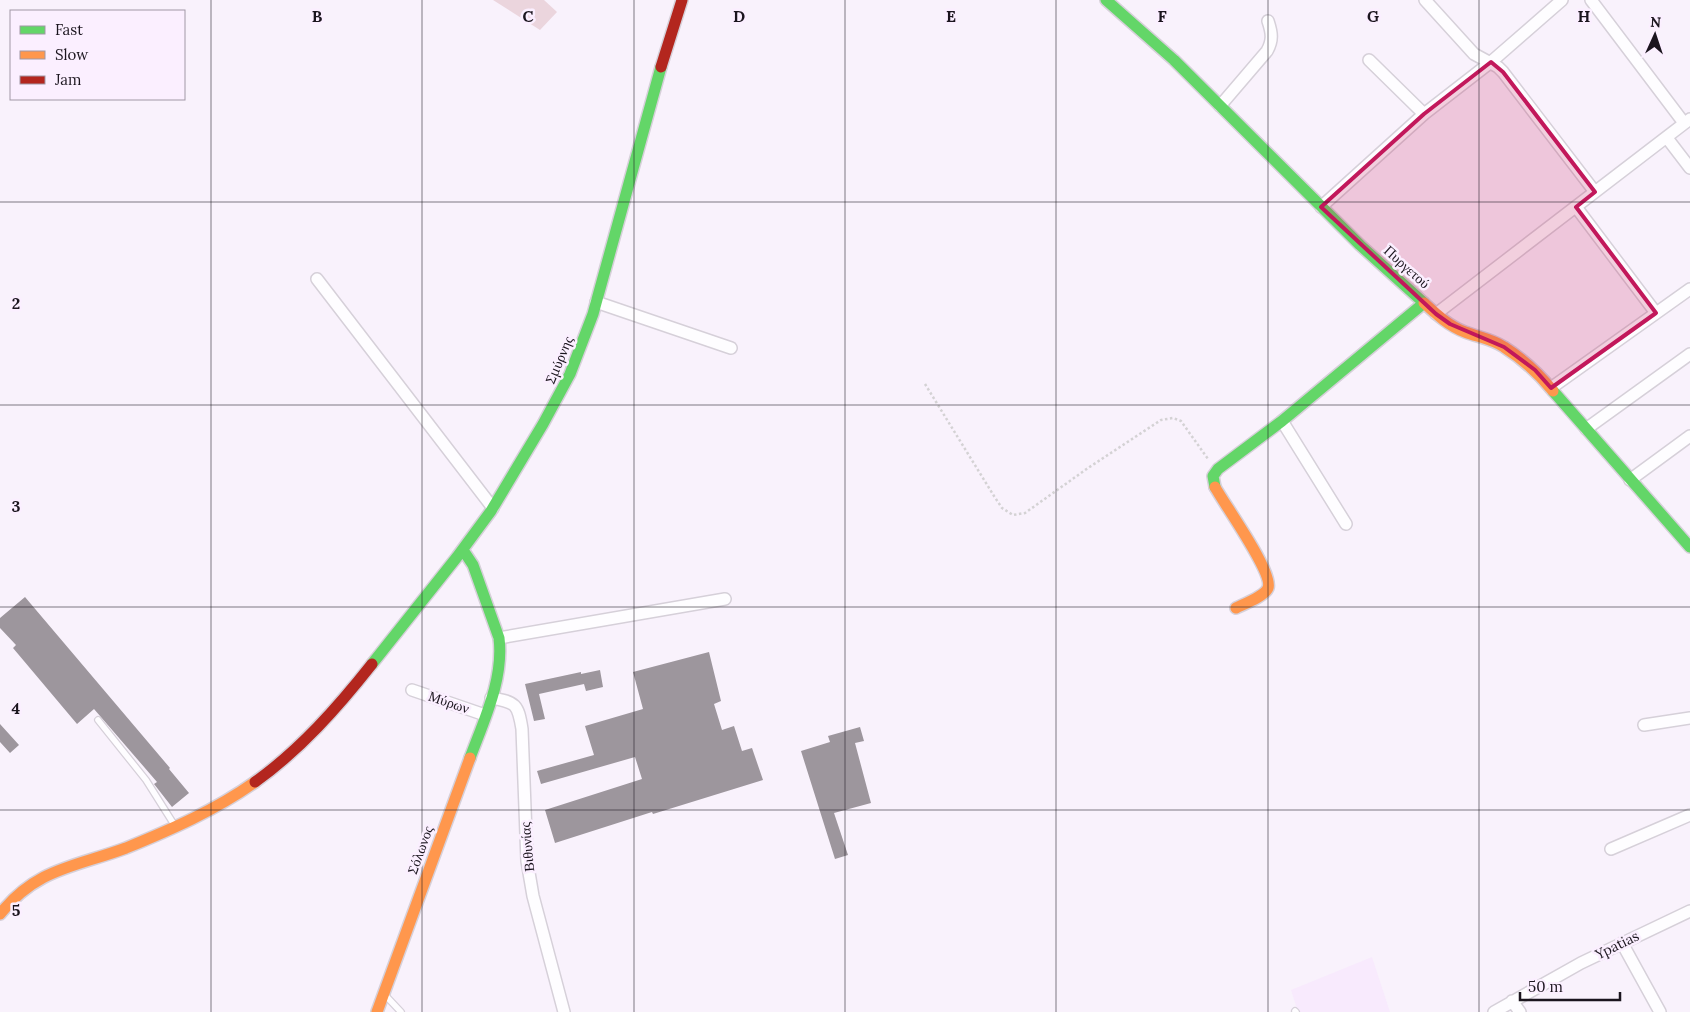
<svg xmlns="http://www.w3.org/2000/svg" width="1690" height="1012" font-family="Lora,serif">
<rect width="100%" height="100%" fill="#f9f2fc"/>
<!-- built -->
<path fill="#f8eafd" d="M 1372,957 L 1390,1012 L 1298,1012 L 1291,990 Z"/>
<!-- green -->
<path fill="#ebd5dd" d="M 493,0 L 544,0 L 557,12 L 540,30 Z"/>
<!-- building -->
<path fill="#9d969d" d="M 25,597 L 170,768 L 169,769 L 189,793 L 172,807 L 154,784 L 157,782 L 94,709 L 77,724 L 13,648 L 16,645 L 0,628 L 0,618 Z
M 709,652 L 721,701 L 714,704 L 722,730 L 734,726 L 742,751 L 752,748 L 763,780 L 653,814 L 652,812 L 555,843 L 545,810 L 642,779 L 635,757 L 541,784 L 537,771 L 594,755 L 585,726 L 643,709 L 633,672 Z
M 600,670 L 603,687 L 586,691 L 584,684 L 539,694 L 545,719 L 534,721 L 525,684 L 581,672 L 581,674 Z
M 0,724 L 19,745 L 10,753 L 0,742 Z
M 860,727 L 864,741 L 855,743 L 871,803 L 834,813 L 848,855 L 835,859 L 801,751 L 830,742 L 828,736 Z"/>
<g fill="none" stroke-linecap="round" stroke-linejoin="round">
<!-- lane casing -->
<g stroke="#d6d0d9" stroke-width="8">
<path id="lane" d="M 98,720 L 146,780 L 175,826
M 385,995 L 401,1012
M 1295,1011 L 1296,1012"/>
</g>
<!-- street casing -->
<g stroke="#d6d0d9" stroke-width="14">
<path id="street" d="M 1425,0 L 1474,54 L 1498,67 L 1503,72 L 1595,192
M 1591,0 L 1684,123
M 1369,60 L 1424,114
M 1220,106 L 1267,51 C 1273,40 1272,33 1268,21
M 1667,138 L 1690,168
M 1321,207 L 1424,114 L 1491,62 L 1562,0
M 1576,207 L 1656,313
M 317,279 L 493,508
M 596,302 L 731,348
M 1436,314 L 1690,119
M 1551,388 L 1690,289
M 1282,421 L 1346,524
M 1586,429 L 1690,354
M 1630,480 L 1690,436
M 499,638 L 725,599
M 412,690 L 485,715
M 491,698 C 516,702 518,704 522,729 L 527,861 L 533,896 L 564,1012
M 1644,725 L 1690,718
M 1611,849 L 1690,815
M 1622,943 L 1660,1012
M 1512,1001 L 1520,1012
M 1494,1012 L 1581,963 L 1690,911"/>
</g>
<!-- fast casing -->
<g stroke="#d6d0d9" stroke-width="14">
<path id="fast" d="M 1106,0 L 1174,60 L 1360,245 L 1424,303
M 1553,391 L 1690,547
M 1215,487 L 1213,476 L 1218,469 L 1282,421 L 1424,303
M 463,550 L 473,565 L 499,638 C 504,679 484,720 470,758
M 372,664 L 457,557 L 491,511 L 543,424 L 570,374 L 593,314 L 661,67"/>
</g>
<!-- slow casing -->
<g stroke="#d6d0d9" stroke-width="14">
<path id="slow" d="M 1424,303 C 1436,314 1449,326 1465,332 C 1478,337 1492,339 1504,347 C 1523,359 1539,374 1553,391
M 1215,487 C 1224,504 1274,573 1268,588 C 1265,596 1244,604 1236,608
M 0,914 C 37,868 75,867 126,848 C 170,830 216,810 255,782
M 377,1012 L 470,758"/>
</g>
<!-- jam casing -->
<g stroke="#d6d0d9" stroke-width="14">
<path id="jam" d="M 661,67 L 682,0
M 255,782 C 300,750 338,707 372,664"/>
</g>
<!-- path -->
<path stroke="#d4d2d4" stroke-width="2.5" stroke-dasharray="2.5 2.5" stroke-linecap="butt" d="M 925,384 L 994,496 L 1002,508 L 1013,515 L 1025,513 L 1088,468 L 1161,420 L 1173,418 L 1181,421 L 1208,459"/>
<!-- lane -->
<use href="#lane" stroke="#fefdff" stroke-width="5.5"/>
<!-- street -->
<use href="#street" stroke="#fefdff" stroke-width="11"/>
<!-- fast -->
<use href="#fast" stroke="#63d668" stroke-width="11"/>
<!-- slow -->
<use href="#slow" stroke="#ff974d" stroke-width="11"/>
<!-- jam -->
<use href="#jam" stroke="#b3261e" stroke-width="11"/>
</g>
<!-- marked area -->
<path fill="#c2185b" fill-opacity="0.2" stroke="#c2185b" stroke-width="4" stroke-linejoin="round" d="M 1491,62 L 1503,72 L 1595,192 L 1576,207 L 1656,313 L 1551,388 L 1535,370 L 1504,347 L 1450,324 L 1436,314 L 1321,207 L 1424,114 Z"/>
<!-- grid -->
<path fill="none" stroke="#1b151e" stroke-width="1" stroke-opacity="0.55" d="M 211,0 L 211,1012M 422,0 L 422,1012M 634,0 L 634,1012M 845,0 L 845,1012M 1056,0 L 1056,1012M 1268,0 L 1268,1012M 1479,0 L 1479,1012M 0,202 L 1690,202M 0,405 L 1690,405M 0,607 L 1690,607M 0,810 L 1690,810"/>
<g text-anchor="middle" dominant-baseline="central" stroke-width="5" stroke-linejoin="round" paint-order="stroke">
<!-- street labels -->
<g font-size="14" fill="#1b151e" stroke="#fbefff">
<text transform="translate(1407 267) rotate(42)">Πυργετού</text>
<text transform="translate(559 360) rotate(-67)">Σμύρνης</text>
<text transform="translate(449 702) rotate(19)">Μύρων</text>
<text transform="translate(527 847) rotate(-95)">Βιθυνίας</text>
<text transform="translate(420 850) rotate(-70)">Σόλωνος</text>
<text transform="translate(1617 945) rotate(-26)">Ypatias</text>
</g>
</g>
<g font-size="16" text-anchor="middle" font-weight="bold" fill="#1b151e" stroke="#fbefff" stroke-width="5" stroke-linejoin="round" paint-order="stroke">
<text x="317" y="22">B</text>
<text x="528" y="22">C</text>
<text x="739" y="22">D</text>
<text x="951" y="22">E</text>
<text x="1162" y="22">F</text>
<text x="1373" y="22">G</text>
<text x="1584" y="22">H</text>
<text x="16" y="309">2</text>
<text x="16" y="512">3</text>
<text x="16" y="714">4</text>
<text x="16" y="916">5</text>
</g>
<!-- legend -->
<rect x="10" y="10" width="175" height="90" fill="#fbefff" stroke="#a198a5"/>
<rect x="20" y="26" width="25" height="8" fill="#63d668" stroke="#a198a5"/>
<text x="55" y="35" font-size="15" fill="#1b151e">Fast</text>
<rect x="20" y="51" width="25" height="8" fill="#ff974d" stroke="#a198a5"/>
<text x="55" y="60" font-size="15" fill="#1b151e">Slow</text>
<rect x="20" y="76" width="25" height="8" fill="#b3261e" stroke="#a198a5"/>
<text x="55" y="85" font-size="15" fill="#1b151e">Jam</text>
<!-- north arrow -->
<g transform="translate(1655 35) rotate(3)" stroke="#fbefff" stroke-width="4" paint-order="stroke">
<path d="M0-4L9 19L0 12L-9 19Z" fill="#1b151e"/>
<text y="-8" font-size="14" font-weight="bold" text-anchor="middle" fill="#1b151e">N</text>
</g>
<!-- scale -->
<path d="M1520 992v8h100v-8" fill="none" stroke="#1b151e" stroke-width="2.5"/>
<text x="1528" y="992" font-size="15" fill="#1b151e" stroke="#fbefff" stroke-width="4" paint-order="stroke">50 m</text>
</svg>
